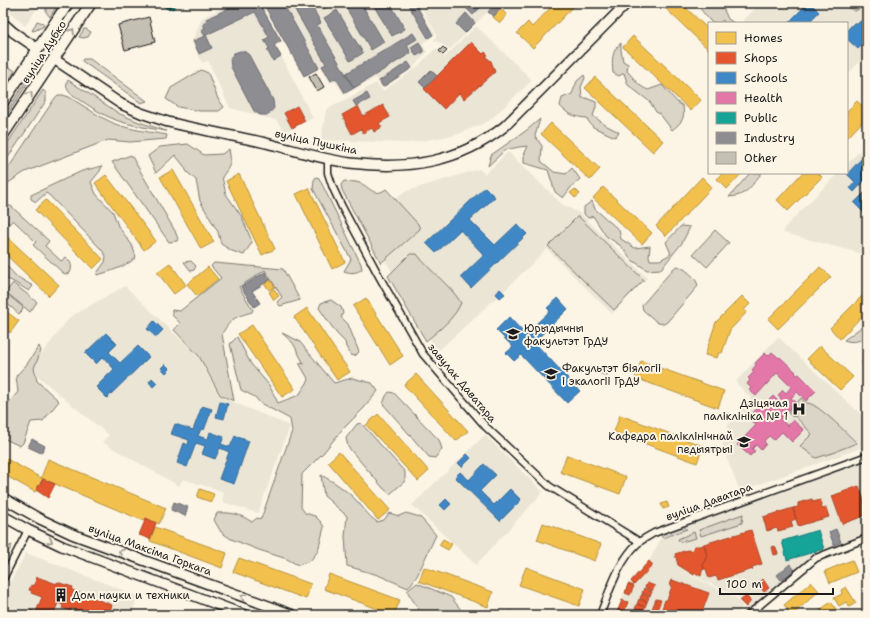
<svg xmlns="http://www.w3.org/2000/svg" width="870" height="618" font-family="'Shantell Sans',sans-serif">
<rect width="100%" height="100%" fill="#fcf5e5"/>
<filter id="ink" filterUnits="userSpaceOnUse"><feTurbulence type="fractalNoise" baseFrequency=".025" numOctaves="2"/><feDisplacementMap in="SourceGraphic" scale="8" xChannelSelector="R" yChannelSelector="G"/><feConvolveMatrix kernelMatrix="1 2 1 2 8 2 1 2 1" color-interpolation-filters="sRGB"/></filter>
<g filter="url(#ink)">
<!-- built -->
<path fill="#ebe5d6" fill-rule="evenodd" d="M 3,3 L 41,3 L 25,26 L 3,5 Z
M 232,3 L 260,3 L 282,42 L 276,46 L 313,118 L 285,132 L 276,120 L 230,108 L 208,61 L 202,63 L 192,41 L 202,18 Z
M 264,3 L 417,3 L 435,34 L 422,44 L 427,52 L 413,68 L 382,88 L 375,78 L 344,95 L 335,81 L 330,83 L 321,67 L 304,77 Z
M 419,3 L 497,3 L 450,49 L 434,40 L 437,35 Z
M 760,3 L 867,3 L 867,54 L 847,75 L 847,23 L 741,23 Z
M 476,26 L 532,80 L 489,121 L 456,135 L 408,143 L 321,140 L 326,110 L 376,83 L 383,91 L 416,68 L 436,48 L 445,57 Z
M 867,143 L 867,255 L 784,233 L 784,228 L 838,173 L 847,173 L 847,164 Z
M 508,152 L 563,205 L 581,214 L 647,278 L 612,314 L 547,249 L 503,292 L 500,290 L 496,294 L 498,296 L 438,351 L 433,344 L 362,219 L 407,191 L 479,169 L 485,174 Z
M 125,286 L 199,357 L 219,396 L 290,426 L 258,513 L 222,502 L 224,492 L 183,479 L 179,486 L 102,442 L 109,435 L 67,401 L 30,369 L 70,317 Z
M 778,337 L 867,420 L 867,446 L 740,491 L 722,447 L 729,423 L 751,398 L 737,384 L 737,380 Z
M 485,435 L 543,492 L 476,565 L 412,505 Z
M 867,460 L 867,534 L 815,555 L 745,610 L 743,606 L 736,615 L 615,615 L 629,582 L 651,558 L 663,534 ZM 677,569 L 738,596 L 742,604 L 737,598 Z
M 26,553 L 138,596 L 131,615 L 3,615 L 3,595 Z"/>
<!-- green -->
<path fill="#dbd5c8" stroke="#7c7872" d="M 49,3 L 59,3 L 50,17 L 46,12 L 46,8 Z
M 704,3 L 721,3 L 728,19 L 734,23 L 724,23 L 723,20 L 719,23 L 711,22 L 698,6 Z
M 839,3 L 867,3 L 867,5 L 855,11 Z
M 37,21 L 43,23 L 44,26 L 36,30 L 32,31 Z
M 84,29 L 86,29 L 91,32 L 88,37 L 83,38 L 79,37 Z
M 621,43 L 621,50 L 623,61 L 628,64 L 627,71 C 635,79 638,86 648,90 L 662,85 L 677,102 L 683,106 C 685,119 682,122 672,130 L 660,114 L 656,112 L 650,102 L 628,85 L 624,73 L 619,76 L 613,73 C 612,61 611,51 621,43 Z
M 83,59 L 90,59 L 147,101 L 141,103 L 82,61 Z
M 8,68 L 11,68 L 15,71 L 3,88 L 3,74 Z
M 201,70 L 208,73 L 218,99 L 224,107 L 219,111 L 200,111 L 178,107 L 166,99 L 171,88 Z
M 584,75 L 585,78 L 581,87 L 582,98 L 586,98 L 596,102 L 596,107 L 593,116 L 607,126 L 619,132 L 615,137 L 593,127 L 586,118 C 575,117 567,114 560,106 L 562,98 L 572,94 L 577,81 Z
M 27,80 L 29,81 L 3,121 L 3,117 Z
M 68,80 L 120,114 L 139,122 L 166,131 C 149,128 132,126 116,120 C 100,114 85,103 70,93 C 67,89 65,86 68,80 Z
M 43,90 L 46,93 L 46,101 L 3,165 L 3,150 Z
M 58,95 L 63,95 L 69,97 C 84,106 99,117 115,124 C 132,130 150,132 167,135 L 166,139 L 130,142 L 108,140 L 25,172 L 8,183 L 3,189 L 3,176 L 55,98 Z
M 540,119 L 535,136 L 542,146 L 541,161 L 554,172 L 566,174 L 572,168 L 580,179 L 572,186 L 563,198 L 555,192 L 548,170 L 524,163 L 524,155 L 528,146 L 519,147 L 505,150 L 488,166 L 491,155 L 527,130 Z
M 188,144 L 204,155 L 222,154 L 229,149 C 232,164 230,166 222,177 L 226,194 L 242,217 L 252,242 L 244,255 L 232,251 L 221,244 L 218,232 L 200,201 L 196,180 L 187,172 L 184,166 L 175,155 L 156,173 L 148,156 L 160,147 Z
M 131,155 L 175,231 L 178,239 L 177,241 L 169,242 L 112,162 Z
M 102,166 L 100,171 L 91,182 L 96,194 L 113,212 L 118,226 L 132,245 L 136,257 C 128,266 109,272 97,275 L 97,273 L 105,262 L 106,256 L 101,249 L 49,195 L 46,193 L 36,202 L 31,199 L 31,195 L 82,171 Z
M 750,173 L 762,173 C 751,185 748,196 729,197 Z
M 316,177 L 319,178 L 361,264 L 362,269 C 356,274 350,273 344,271 L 351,259 L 313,189 L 314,180 Z
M 344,181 C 348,182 355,181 360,183 C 370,187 374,198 386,189 L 418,224 L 420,229 L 381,263 L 342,190 L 341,185 Z
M 592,201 L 595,209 L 619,230 L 621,239 L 635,248 L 650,246 L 649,256 L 650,260 L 660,260 L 671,254 L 666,242 L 681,226 L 690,227 L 682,243 L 661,269 L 647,270 L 632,260 L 621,246 L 606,236 L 593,216 L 588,218 L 584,214 L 584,207 Z
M 7,206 L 11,206 L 49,241 L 45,246 L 61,261 L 66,257 C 71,262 73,266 70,273 L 66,274 L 63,273 L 33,245 L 36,242 L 13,220 L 9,224 L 3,218 L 3,209 Z
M 578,216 L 644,280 L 614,310 L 548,246 Z
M 715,230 L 729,243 L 707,267 L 693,254 Z
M 410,254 L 417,254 C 430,272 450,284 461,303 C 454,319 439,330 426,341 L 423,336 L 388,276 Z
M 191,261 L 196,266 L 194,270 L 191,271 L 184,262 Z
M 3,262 L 16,276 L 33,286 L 29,291 C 20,286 13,280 3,278 Z
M 214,263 L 283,269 L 300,300 L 280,306 L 277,302 L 282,297 L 265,270 L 239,287 L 253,310 L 252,312 C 235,317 231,318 222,334 L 234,401 L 220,395 L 199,356 L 174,330 L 180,323 L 172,315 L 172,310 L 180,311 L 221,278 L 211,266 Z
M 677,266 C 684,267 697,278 698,286 L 667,322 L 664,324 L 658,323 L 643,310 L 642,305 L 674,268 Z
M 13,283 L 37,302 L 30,312 L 6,292 Z
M 3,291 L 23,307 L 22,311 L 19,314 L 3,300 Z
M 331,300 L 341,307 L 343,313 L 341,317 L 348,324 L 359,352 L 355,356 L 351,355 L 346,347 L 345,342 L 337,334 L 319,308 L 321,303 Z
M 867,323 L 867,335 C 861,342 852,343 844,340 Z
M 282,333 L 299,341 L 334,383 L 352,378 L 372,383 L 378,391 L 364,408 L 341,431 L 324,452 L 302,474 L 301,507 L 305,513 L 315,516 L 321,522 L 324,527 L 318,551 L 310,561 L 298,565 L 287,559 L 259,550 L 231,539 L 221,532 L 214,520 L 217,513 C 231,512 240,514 252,522 L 257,518 L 261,519 L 292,431 L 290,419 L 260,403 L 255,397 L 241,390 L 230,344 L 237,337 L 251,364 L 269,385 L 278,403 L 299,395 L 309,380 L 299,363 L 304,364 L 293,343 Z
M 39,346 L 41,351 L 34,368 L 37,381 L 59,401 L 43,421 L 31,422 L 23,443 L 20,446 L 3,438 L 4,408 L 18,392 L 16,376 L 27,364 Z
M 389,392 L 394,393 L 439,440 L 442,449 L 435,458 L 429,457 L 383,404 L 386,396 Z
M 801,398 L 806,403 C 816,401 848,435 857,443 L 839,450 L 836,452 L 816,458 L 800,446 L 812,434 L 795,416 L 793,417 L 788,413 Z
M 361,423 L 405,472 L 405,481 L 390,494 L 383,488 L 348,447 L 346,438 L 357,424 Z
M 321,475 C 334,482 345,489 355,499 C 363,507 367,515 377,522 L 384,520 L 389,513 L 399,516 L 406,513 L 420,517 L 436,535 L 417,576 L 408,588 L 378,575 L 347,566 L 345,536 L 347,516 L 324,496 Z
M 743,514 L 742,523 L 701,536 L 699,530 Z
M 682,525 L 687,529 L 663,538 L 660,534 Z
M 694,532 L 696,538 L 681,542 L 679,541 L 678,539 Z
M 12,545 L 4,562 L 3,549 Z
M 417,583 L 451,597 L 465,615 L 432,615 L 419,610 L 407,591 Z"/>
<!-- homes -->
<path fill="#f2c14e" stroke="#b2903f" d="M 555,3 L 577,3 L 533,48 L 517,33 L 528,22 L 532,27 Z
M 665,3 L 681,3 L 709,30 L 709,50 L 662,5 Z
M 501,9 L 507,15 L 500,23 L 493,17 Z
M 633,36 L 701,100 L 691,111 L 623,47 Z
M 595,77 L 663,141 L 653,152 L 585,88 Z
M 857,101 L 867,110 L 867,117 L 847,138 L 847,111 Z
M 551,123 L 600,169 L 590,180 L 541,134 Z
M 173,170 L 214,242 L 201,249 L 160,177 Z
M 722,173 L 742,173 L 727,189 L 717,179 Z
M 802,173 L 818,173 L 822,177 L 788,211 L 777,200 Z
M 239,174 L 275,249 L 262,255 L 226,181 Z
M 106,175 L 156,241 L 144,250 L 95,183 Z
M 702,177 L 712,187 L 666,236 L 656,226 Z
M 603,187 L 652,233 L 642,244 L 593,198 Z
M 309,188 L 345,262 L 332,269 L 296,194 Z
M 575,189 L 580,194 L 575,198 L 570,193 Z
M 46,200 L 103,259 L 93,269 L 35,210 Z
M 3,233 L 59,285 L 49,296 L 3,252 Z
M 170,263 L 186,285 L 174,294 L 157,272 Z
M 208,267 L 218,279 L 197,296 L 187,284 Z
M 820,267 L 831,277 L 778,329 L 768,319 Z
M 270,279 L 275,287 L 269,290 L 264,283 Z
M 274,289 L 279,296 L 274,300 L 269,292 Z
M 867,291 L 867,311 L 840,339 L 830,328 Z
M 742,296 L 750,304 L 744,310 L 747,312 L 730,330 L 722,353 L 719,352 L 717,358 L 705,355 L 716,322 Z
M 366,298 L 403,356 L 390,365 L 353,306 Z
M 307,308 L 350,372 L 337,380 L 294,317 Z
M 3,309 L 19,321 L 10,333 L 3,327 Z
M 252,325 L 295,389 L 282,397 L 238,334 Z
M 820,346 L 853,377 L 840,390 L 807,359 Z
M 867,356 L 867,367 L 861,362 Z
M 641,361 L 724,391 L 718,408 L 635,378 Z
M 416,374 L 468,431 L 456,441 L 404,385 Z
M 378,414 L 429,471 L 418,481 L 366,425 Z
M 620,415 L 703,446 L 697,463 L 614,432 Z
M 339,452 L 390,510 L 378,520 L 328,462 Z
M 567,455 L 626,477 L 620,494 L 560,472 Z
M 3,457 L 43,479 L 35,492 L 3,474 Z
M 48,459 L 166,508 L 159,524 L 146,518 L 144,521 L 41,478 Z
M 200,489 L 214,494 L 211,502 L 197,497 Z
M 667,502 L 669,507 L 663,509 L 661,504 Z
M 543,523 L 601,544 L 595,561 L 537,540 Z
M 155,527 L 227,553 L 222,568 L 150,541 Z
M 443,539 L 452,544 L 448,550 L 439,545 Z
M 239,558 L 311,584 L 306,599 L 233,572 Z
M 852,560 L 857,572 L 830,583 L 825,571 Z
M 867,566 L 867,579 L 861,573 Z
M 424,567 L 493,592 L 488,607 L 419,581 Z
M 526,567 L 585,589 L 579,606 L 519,585 Z
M 329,574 L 400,600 L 394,615 L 324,589 Z
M 811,582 L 819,591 L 792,615 L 784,605 Z
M 846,587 L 856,603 L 849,607 L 846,602 L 839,606 L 834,598 L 842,594 L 841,590 Z
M 831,602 L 836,609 L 827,615 L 823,615 L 820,610 Z
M 510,611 L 520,615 L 509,615 Z"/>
<!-- shops -->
<path fill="#e4572e" stroke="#a84529" d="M 471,42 L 483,54 L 485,52 L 488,55 L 486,57 L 491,61 L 495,72 L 464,99 L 459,93 L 444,109 L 424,89 Z
M 383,105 L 390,117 L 379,123 L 382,127 L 374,132 L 372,128 L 363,133 L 361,129 L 352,134 L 342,115 L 358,106 L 363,116 Z
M 297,106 L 305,121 L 292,128 L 284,113 Z
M 43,479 L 55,484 L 48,498 L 36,490 Z
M 859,486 L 867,509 L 867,515 L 842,524 L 832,496 Z
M 812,499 L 813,502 L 820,500 L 822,509 L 826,508 L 829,517 L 798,526 L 793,508 L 798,507 L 798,503 Z
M 793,508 L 796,519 L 791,521 L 793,527 L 778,531 L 777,528 L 767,531 L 763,517 Z
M 146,518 L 156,523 L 150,539 L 139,535 Z
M 751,530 L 762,564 L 752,567 L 753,569 L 718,580 L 716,576 L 709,578 L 706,569 L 704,569 L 703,564 L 707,556 L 704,544 Z
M 704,544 L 707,556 L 703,564 L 704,569 L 702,571 L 701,576 L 695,573 L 694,575 L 678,565 L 675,554 L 687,550 L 692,551 L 693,548 L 695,546 L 701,546 Z
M 775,546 L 778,554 L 774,555 L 772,547 Z
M 649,561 L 653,565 L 634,585 L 631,581 Z
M 37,577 L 57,584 L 57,582 L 66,585 L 73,587 L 72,590 L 112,605 L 109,614 L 112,615 L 90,615 L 71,608 L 71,611 L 62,608 L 63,605 L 58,603 L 53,615 L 29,614 L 31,610 L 36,612 L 42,597 L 31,593 L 32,591 L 29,590 L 31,585 L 34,586 Z
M 763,579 L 769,588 L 764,592 L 758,584 Z
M 672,580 L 709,593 L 701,615 L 663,615 L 660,614 L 665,600 L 667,600 L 672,586 L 670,585 Z
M 647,583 L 655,586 L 652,591 L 645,587 Z
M 628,584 L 634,586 L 630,595 L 625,593 Z
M 644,588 L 652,592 L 650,596 L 642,593 Z
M 642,594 L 649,597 L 647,602 L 640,598 Z
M 746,596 L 751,601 L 746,607 L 740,601 Z
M 639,599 L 647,602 L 645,607 L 637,604 Z
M 656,599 L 661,600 L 655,615 L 650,614 Z
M 622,600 L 628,602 L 623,615 L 616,615 Z
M 637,604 L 645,607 L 643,612 L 635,609 Z"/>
<!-- schools -->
<path fill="#3f88c5" stroke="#346892" d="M 808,3 L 810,3 L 819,12 L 810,21 L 812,23 L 788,23 Z
M 862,20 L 867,25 L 867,40 L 858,49 L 847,39 L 847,30 L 855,22 L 857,24 Z
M 864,156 L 867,159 L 867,178 L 854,192 L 850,188 L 855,182 L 847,174 Z
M 485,187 L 495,197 L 470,220 L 495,245 L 517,224 L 527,234 L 471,288 L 461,277 L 484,255 L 460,230 L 436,253 L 426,243 Z
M 867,190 L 867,211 L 865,214 L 854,203 Z
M 500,289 L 505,294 L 500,298 L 496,294 Z
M 558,298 L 568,309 L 534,342 L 580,391 L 567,403 L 521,355 L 514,361 L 506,353 L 513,347 L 496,330 L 509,317 L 525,334 L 550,311 L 547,308 Z
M 154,321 L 163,330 L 156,337 L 147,329 Z
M 106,333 L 117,344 L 109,352 L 120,363 L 138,346 L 149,357 L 107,398 L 96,387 L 114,369 L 103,357 L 96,364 L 85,353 Z
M 165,364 L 170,369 L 166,373 L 161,368 Z
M 152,378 L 157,383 L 153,387 L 149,382 Z
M 220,402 L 228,404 L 224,419 L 216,417 Z
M 202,406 L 212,409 L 204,430 L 201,429 L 198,436 L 208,439 L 210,432 L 224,437 L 221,444 L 230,447 L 235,436 L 249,441 L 234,484 L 219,479 L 229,452 L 220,448 L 215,459 L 202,454 L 205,446 L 196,443 L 187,467 L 177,463 L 184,443 L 188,445 L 189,440 L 171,434 L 175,424 L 193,430 Z
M 467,454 L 471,458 L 462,467 L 458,463 Z
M 484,464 L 496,475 L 480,491 L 494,505 L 510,489 L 521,500 L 500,521 L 455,477 L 460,472 L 469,480 Z
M 446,499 L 451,504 L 445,510 L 440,505 Z"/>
<!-- health -->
<path fill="#e377a8" stroke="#a75c7e" d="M 772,352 L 779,358 L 780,357 L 796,372 L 795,373 L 797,375 L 799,374 L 816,391 L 806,401 L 797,392 L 791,398 L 796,402 L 780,419 L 788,426 L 793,420 L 804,430 L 792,442 L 782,432 L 774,440 L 769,436 L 764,441 L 766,444 L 761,450 L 756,445 L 752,449 L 755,451 L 750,456 L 737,445 L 756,425 L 748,418 L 760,405 L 765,409 L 769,405 L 767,402 L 773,396 L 778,401 L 781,398 L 778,395 L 783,390 L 786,393 L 791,387 L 777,373 L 756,396 L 749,390 L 751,388 L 747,384 L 750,380 L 748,378 L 754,372 L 752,370 L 756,365 L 755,363 L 765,353 L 768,356 Z"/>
<!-- public -->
<path fill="#17a398" stroke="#187a73" d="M 159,3 L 177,3 L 173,9 L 170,7 L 169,10 Z
M 818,530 L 824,549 L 787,560 L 782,541 Z"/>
<!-- industry -->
<path fill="#8d8d92" stroke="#6b6b6f" d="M 240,3 L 259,3 L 281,41 L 274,45 L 281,56 L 273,61 L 267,50 L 269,48 L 264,40 L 269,37 L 255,12 L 206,35 L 212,48 L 199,54 L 193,41 L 205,36 L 201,30 L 205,28 L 203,24 L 207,21 L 206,19 Z
M 266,3 L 283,3 L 319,68 L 304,76 L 264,5 Z
M 291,3 L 310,3 L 321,23 L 317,25 L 354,88 L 345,93 L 336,78 L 331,81 L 322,66 L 326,64 Z
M 318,3 L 334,3 L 322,10 Z
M 349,3 L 361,3 L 384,42 L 371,50 L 345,6 Z
M 372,3 L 390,3 L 405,29 L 392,36 Z
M 407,3 L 415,3 L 433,35 L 428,38 Z
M 463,3 L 485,3 L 473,15 L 462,4 Z
M 495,3 L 501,9 L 493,17 L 488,12 Z
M 337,10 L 363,53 L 350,61 L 324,18 Z
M 466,13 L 475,23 L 465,33 L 456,24 Z
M 413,33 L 417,39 L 407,45 L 411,53 L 354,88 L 345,74 Z
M 419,42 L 424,52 L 416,56 L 411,47 Z
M 240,51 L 244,51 L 249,55 L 273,100 L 274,108 L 268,115 L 260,115 L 254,111 L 231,67 L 230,59 L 234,53 Z
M 408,62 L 412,68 L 383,87 L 379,81 Z
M 431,70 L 437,76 L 425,88 L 419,82 Z
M 367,93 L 370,99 L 356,106 L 353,101 Z
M 265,272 L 270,280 L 252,291 L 260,303 L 254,307 L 241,287 Z
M 32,439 L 45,446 L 41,453 L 28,447 Z
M 174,502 L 188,507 L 185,516 L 171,510 Z
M 836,529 L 841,542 L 834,545 L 829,532 Z
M 790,564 L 795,570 L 781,580 L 777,575 Z"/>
<!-- building -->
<path fill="#c4c0b3" stroke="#1c1c1c" d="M 149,17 L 155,42 L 125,50 L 118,25 Z
M 443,47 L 447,51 L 443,55 L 439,51 Z
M 316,73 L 324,87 L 317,91 L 309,77 Z
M 604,365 L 610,368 L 607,376 L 600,373 Z"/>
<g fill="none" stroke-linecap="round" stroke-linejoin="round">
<!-- street casing -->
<g stroke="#1c1c1c" stroke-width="9">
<path id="street" d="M 328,159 L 328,173 L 333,188 L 342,207 L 379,276 L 423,354 L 486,427 L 549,486 L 640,542
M 3,579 L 28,530
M 600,615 C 610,590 618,562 638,543 C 643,539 649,536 654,533 L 867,456
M 748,615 L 816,558 L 867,538"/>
</g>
<!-- secondary casing -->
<g stroke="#1c1c1c" stroke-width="12">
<path id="secondary" d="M 3,23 L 13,32 L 38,49
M 54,59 L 121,104 L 141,113 L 168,122 C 201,130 234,136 266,143 C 294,150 321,159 350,163 C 407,170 459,163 505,126 L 627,3
M 3,498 L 40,519 L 72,534 L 293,615
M 3,516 L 28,530 L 62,546 L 245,615"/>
</g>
<!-- primary casing -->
<g stroke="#1c1c1c" stroke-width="13">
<path id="primary" d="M 3,102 L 68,3
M 3,135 L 91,3"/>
</g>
<!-- street -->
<use href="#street" stroke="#fcf5e5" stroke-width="6"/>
<!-- secondary -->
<use href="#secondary" stroke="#fcf5e5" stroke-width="9"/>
<!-- primary -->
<use href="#primary" stroke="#fcf5e5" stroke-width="10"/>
</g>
<!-- one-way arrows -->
<defs><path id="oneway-chevron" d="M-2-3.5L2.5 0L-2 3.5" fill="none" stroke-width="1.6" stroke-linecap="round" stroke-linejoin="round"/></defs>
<g stroke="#97938b">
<use href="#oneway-chevron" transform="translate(72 31) rotate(-57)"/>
<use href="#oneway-chevron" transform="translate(30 94) rotate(-56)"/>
<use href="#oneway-chevron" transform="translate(50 541) rotate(25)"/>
<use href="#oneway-chevron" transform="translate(121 552) rotate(-160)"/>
<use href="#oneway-chevron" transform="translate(243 597) rotate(-160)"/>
</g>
</g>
<!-- icons -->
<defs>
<g id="university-bare" transform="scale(1.08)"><path d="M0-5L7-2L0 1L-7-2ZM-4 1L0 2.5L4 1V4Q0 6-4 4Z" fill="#1c1c1c" stroke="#fcf5e5" stroke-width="2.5" paint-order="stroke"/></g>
<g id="hospital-bare" transform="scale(1.08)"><path d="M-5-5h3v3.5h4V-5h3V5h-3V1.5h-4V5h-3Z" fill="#1c1c1c" stroke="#fcf5e5" stroke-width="2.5" paint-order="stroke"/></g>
<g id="building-bare" transform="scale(1.08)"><path d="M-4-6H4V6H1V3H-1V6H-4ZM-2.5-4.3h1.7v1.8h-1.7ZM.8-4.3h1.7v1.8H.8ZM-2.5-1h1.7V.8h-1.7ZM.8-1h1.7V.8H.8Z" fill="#1c1c1c" stroke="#fcf5e5" stroke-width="2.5" paint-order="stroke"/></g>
</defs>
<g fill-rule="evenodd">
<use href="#university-bare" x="513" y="334"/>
<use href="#university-bare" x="551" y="374"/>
<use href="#hospital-bare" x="799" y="409"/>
<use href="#university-bare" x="744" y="442"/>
<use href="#building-bare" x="61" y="595"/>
</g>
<g text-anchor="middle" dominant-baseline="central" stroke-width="4" stroke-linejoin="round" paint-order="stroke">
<!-- street labels -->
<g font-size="11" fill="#1c1c1c" stroke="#fcf5e5">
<text transform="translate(44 52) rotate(-57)">вуліца Дубко</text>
<text transform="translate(316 142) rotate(12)">вуліца Пушкіна</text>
<text transform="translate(462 383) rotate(50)">завулак Даватара</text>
<text transform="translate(709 502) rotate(-20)">вуліца Даватара</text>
<text transform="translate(150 550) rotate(20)">вуліца Максіма Горкага</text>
</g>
<!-- poi labels -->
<g font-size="11" fill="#1c1c1c" stroke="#fcf5e5" text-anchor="start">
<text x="524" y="328">Юрыдычны<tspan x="524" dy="13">факультэт ГрДУ</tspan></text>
<text x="562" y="368">Факультэт біялогіі<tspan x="562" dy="13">і экалогіі ГрДУ</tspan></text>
<text x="788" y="403" text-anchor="end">Дзіцячая<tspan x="788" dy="13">паліклініка № 1</tspan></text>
<text x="733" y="436" text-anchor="end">Кафедра паліклінічнай<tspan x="733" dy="13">педыятрыі</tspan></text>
<text x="72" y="595">Дом науки и техники</text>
</g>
</g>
<!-- margin -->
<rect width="870" height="618" fill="none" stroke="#fcf5e5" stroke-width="16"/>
<rect x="8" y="8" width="854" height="602" fill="none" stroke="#1c1c1c" stroke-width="1.5" filter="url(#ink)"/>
<!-- legend -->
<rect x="708" y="22" width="140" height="152" fill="#fcf5e5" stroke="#a29e95"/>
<rect x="716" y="32" width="20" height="12" fill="#f2c14e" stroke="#a29e95"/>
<text x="744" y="42" font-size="12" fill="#1c1c1c">Homes</text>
<rect x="716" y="52" width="20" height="12" fill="#e4572e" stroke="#a29e95"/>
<text x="744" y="62" font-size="12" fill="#1c1c1c">Shops</text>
<rect x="716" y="72" width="20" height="12" fill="#3f88c5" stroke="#a29e95"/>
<text x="744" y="82" font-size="12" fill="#1c1c1c">Schools</text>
<rect x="716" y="92" width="20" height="12" fill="#e377a8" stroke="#a29e95"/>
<text x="744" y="102" font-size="12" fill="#1c1c1c">Health</text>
<rect x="716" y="112" width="20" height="12" fill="#17a398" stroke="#a29e95"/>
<text x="744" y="122" font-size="12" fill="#1c1c1c">Public</text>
<rect x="716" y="132" width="20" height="12" fill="#8d8d92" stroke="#a29e95"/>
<text x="744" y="142" font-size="12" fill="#1c1c1c">Industry</text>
<rect x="716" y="152" width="20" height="12" fill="#c4c0b3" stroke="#a29e95"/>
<text x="744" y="162" font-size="12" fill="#1c1c1c">Other</text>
<!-- scale -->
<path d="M720 588v6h113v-6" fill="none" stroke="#1c1c1c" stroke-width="2"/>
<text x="726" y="588" font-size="12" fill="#1c1c1c" stroke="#fcf5e5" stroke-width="3" paint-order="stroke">100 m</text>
</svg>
